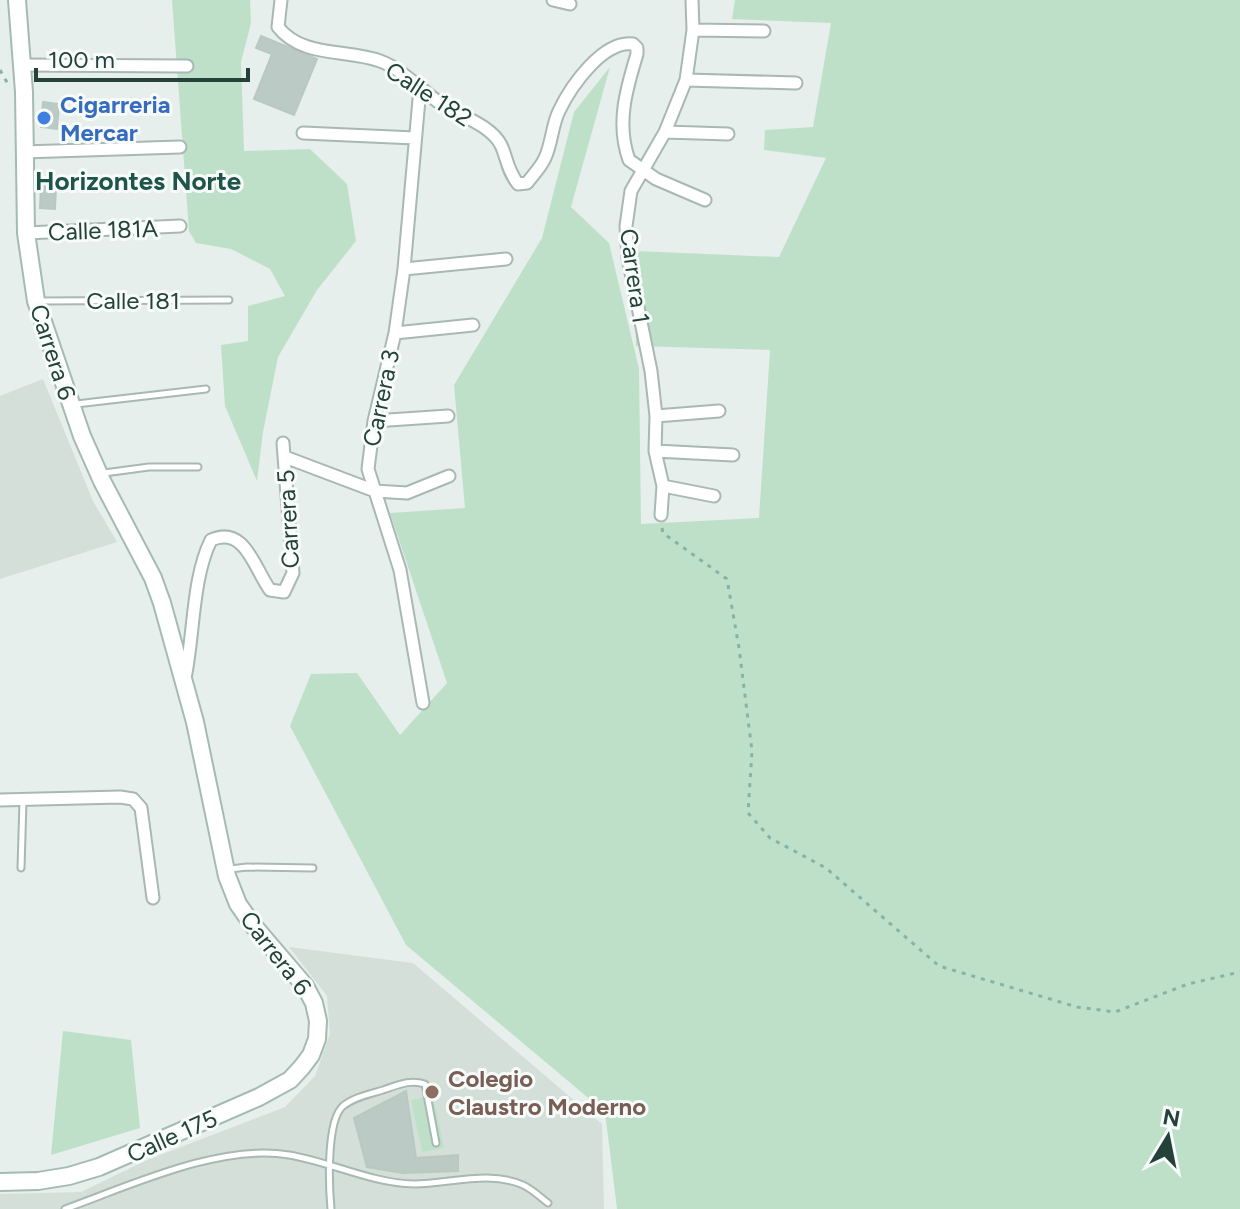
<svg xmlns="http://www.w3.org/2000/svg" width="1240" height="1209" font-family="Figtree,sans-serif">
<rect width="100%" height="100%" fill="#e6efeb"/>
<!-- built -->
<path fill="#d4dfda" d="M 43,379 L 93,501 L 117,542 L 0,579 L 0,396 Z
M 289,947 L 413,963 L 602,1124 L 604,1209 L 0,1209 L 0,1194 L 81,1192 L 147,1160 L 285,1107 L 315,1076 L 330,1034 L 327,996 Z"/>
<!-- green -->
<path fill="#bfe0c8" d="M 172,0 L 250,0 L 251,23 L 241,62 L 244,151 L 310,149 L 347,184 L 356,241 L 317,290 L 278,357 L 263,432 L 257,481 L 225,406 L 221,345 L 248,341 L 248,306 L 285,296 L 270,269 L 231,249 L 196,243 L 189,231 Z
M 735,0 L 1240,0 L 1240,1209 L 617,1209 L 605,1112 L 406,945 L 290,726 L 311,674 L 357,673 L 400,735 L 447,683 L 390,513 L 465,508 L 454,385 L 542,238 L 574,112 L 610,67 L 571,207 L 609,243 L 639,369 L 641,524 L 759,518 L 770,350 L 636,346 L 634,251 L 779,257 L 826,158 L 764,150 L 765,130 L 813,127 L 831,23 L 732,19 Z
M 63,1031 L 131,1040 L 140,1128 L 51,1155 Z
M 433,1096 L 444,1148 L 422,1152 L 411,1100 Z"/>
<!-- building -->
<path fill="#bbcac4" stroke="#b8c9c2" stroke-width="2" d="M 261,36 L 317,59 L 294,115 L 254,99 L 272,54 L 256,48 Z
M 43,102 L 59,104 L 57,129 L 41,127 Z
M 41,185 L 56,186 L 55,209 L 40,208 Z
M 406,1091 L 416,1158 L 458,1155 L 458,1171 L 403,1173 L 367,1167 L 354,1118 Z"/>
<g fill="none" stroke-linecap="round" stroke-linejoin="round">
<!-- lane casing -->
<g stroke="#a8b8b2" stroke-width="9">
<path id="lane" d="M 38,301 L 229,300
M 76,404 L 206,389
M 104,473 L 149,467 L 198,467
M 21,868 L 23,801
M 230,869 L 247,867 L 313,868
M 65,1209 C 129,1186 221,1143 289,1155 C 331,1162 371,1183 414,1184 C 449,1184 489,1170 523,1185 C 532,1189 540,1197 548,1203
M 331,1209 C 329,1187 326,1121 343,1106 C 354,1097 370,1094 383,1090 C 398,1085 410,1079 425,1084 L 436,1143"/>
</g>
<!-- street casing -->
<g stroke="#a8b8b2" stroke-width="15">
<path id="street" d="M 281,0 L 278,27 C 302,58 348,49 380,61 C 400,68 423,91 441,104 C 459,116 490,124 501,145 C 508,160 506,168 518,184 L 527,183 C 533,175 541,167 545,158 C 552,143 552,125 559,111 C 571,86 603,40 633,44 L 637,48 L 637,54 C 626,90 616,124 629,160 L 656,179 L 705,200
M 553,0 L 570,4
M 693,30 L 764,31
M 21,65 L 187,66
M 686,80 L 796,83
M 420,88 L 404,269 L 395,333 L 374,421 L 368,469 L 400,570 L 423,703
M 665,132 L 728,134
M 303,133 L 415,138
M 23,152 L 180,147
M 26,233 L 180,226
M 404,269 L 506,259
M 395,333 L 473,325
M 656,416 L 719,411
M 374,421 L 448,416
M 655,451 L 733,455
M 285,457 L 375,491 L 407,493 L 449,476
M 663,486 L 714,496
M 661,515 L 663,486 L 655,451 L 656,416 L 651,371 L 628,258 L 626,226 L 631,191 L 665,132 L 686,80 L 693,30 L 692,0
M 185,678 C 194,636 192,578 211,540 C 245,525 254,568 270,590 L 284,592 L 293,573 L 283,443
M 0,800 L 120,797 L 133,799 L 141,808 L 153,898"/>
</g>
<!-- secondary casing -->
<g stroke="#a4bbb3" stroke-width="20">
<path id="secondary" d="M 0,1182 L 38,1181 L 69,1176 L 99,1167 L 259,1097 L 290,1080 L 302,1067 L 311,1055 L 317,1039 L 318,1021 L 314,1003 L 305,986 L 252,924 L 238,904 L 227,876 L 195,722 L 162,603 L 153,578 L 102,481 L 82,436 L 36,301 L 26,233 L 24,92 L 17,0"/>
</g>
<!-- path -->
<path stroke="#86b3a5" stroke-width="3" stroke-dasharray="4 6" stroke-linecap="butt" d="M 0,70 L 8,84
M 662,528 L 663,533 L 727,579 L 739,648 L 752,751 L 748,813 L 770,838 L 826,868 L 939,966 L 1077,1007 L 1115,1012 L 1188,984 L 1240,972"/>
<!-- lane -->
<use href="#lane" stroke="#fff" stroke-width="5"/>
<!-- street -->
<use href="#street" stroke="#fff" stroke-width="11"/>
<!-- secondary -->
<use href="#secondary" stroke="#fff" stroke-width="16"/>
</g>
<!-- markers -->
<circle fill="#3f7fe0" stroke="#f7fbf9" stroke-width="3" cx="44" cy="118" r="8"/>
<circle fill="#8d6e63" stroke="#f7fbf9" stroke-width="3" cx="432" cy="1092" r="8"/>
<g text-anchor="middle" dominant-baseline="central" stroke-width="6" stroke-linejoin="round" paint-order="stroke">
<!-- street labels -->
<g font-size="24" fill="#24423a" stroke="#f7fbf9">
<text transform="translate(429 94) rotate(33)">Calle 182</text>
<text transform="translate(103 230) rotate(-2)">Calle 181A</text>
<text transform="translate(635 276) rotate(82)">Carrera 1</text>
<text x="133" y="300">Calle 181</text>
<text transform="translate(53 352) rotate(72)">Carrera 6</text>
<text transform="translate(381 398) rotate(-78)">Carrera 3</text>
<text transform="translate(288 519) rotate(-93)">Carrera 5</text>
<text transform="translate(276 953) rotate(52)">Carrera 6</text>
<text transform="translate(172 1136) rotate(-24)">Calle 175</text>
</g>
<!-- shop labels -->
<g font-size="24" font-weight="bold" fill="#366cbe" stroke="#f7fbf9" text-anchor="start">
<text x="60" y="104">Cigarreria<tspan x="60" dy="28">Mercar</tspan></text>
</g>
<!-- education labels -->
<g font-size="24" font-weight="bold" fill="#785e54" stroke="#f7fbf9" text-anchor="start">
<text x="448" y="1078">Colegio<tspan x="448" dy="28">Claustro Moderno</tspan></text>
</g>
<!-- neighbourhood labels -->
<g font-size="26" font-weight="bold" fill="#1f5548" stroke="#f7fbf9">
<text x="138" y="181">Horizontes Norte</text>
</g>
</g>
<!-- north arrow -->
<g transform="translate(1168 1137) rotate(10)" stroke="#f7fbf9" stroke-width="6" paint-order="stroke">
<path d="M0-6L14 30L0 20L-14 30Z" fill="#24423a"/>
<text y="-12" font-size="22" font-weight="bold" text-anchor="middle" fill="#24423a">N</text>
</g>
<!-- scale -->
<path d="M36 68v12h212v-12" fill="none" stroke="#24423a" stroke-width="4"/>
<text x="48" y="68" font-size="24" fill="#24423a" stroke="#f7fbf9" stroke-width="6" paint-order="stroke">100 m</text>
</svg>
